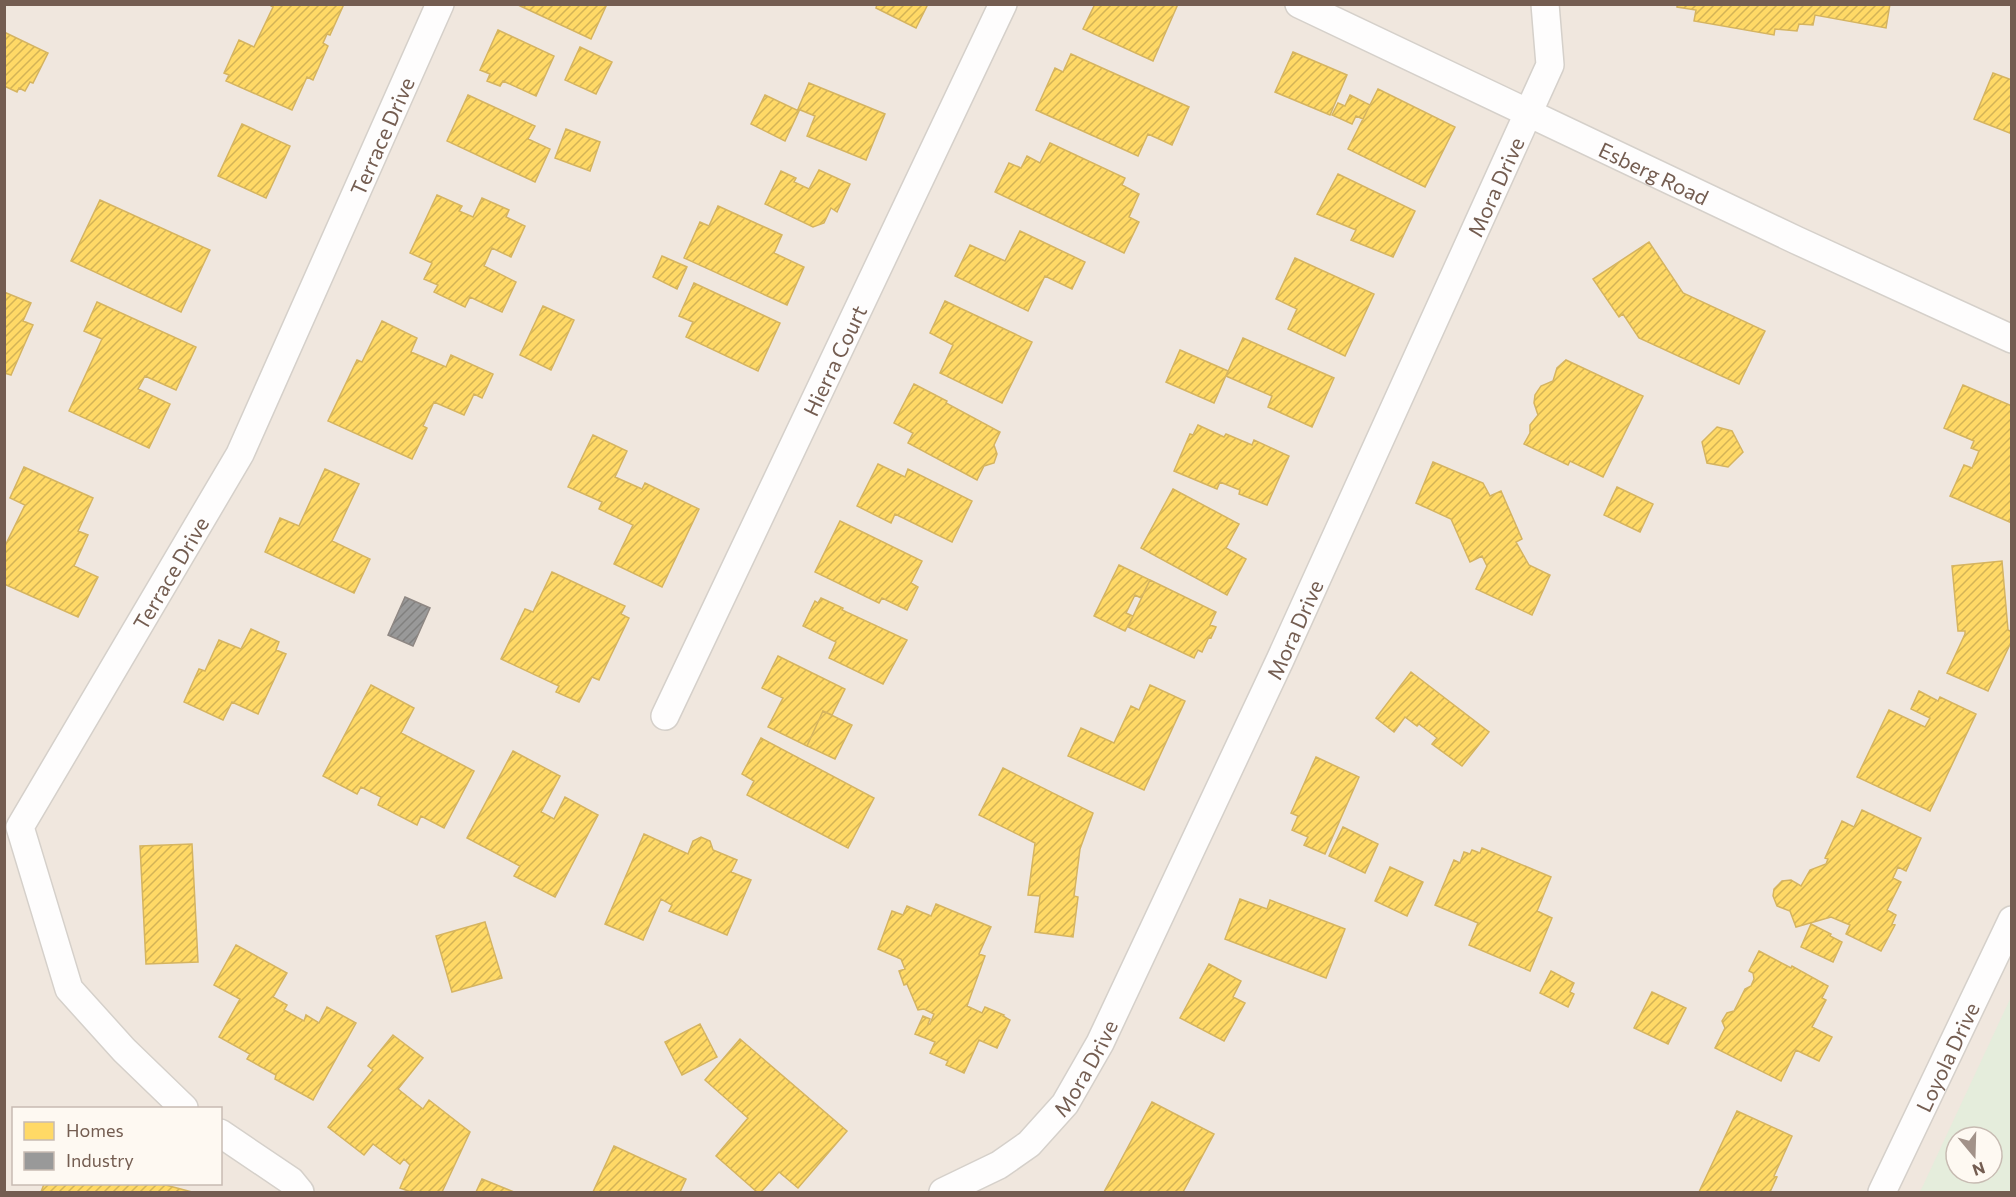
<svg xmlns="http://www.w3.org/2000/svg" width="2016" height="1197" font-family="Commissioner,sans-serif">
<defs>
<pattern id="homes-hatch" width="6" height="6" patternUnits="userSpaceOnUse" patternTransform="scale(1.5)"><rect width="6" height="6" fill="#ffd966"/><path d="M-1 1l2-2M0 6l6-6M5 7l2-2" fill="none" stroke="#d3b356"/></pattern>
<pattern id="industry-hatch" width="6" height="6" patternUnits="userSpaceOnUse" patternTransform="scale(1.5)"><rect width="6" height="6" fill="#999"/><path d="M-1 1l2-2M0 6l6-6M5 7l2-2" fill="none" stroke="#81807f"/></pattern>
</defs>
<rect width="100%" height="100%" fill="#f8f4f0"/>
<!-- residential -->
<path fill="#f0e7de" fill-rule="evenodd" d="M 5,5 L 2011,5 L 2011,1192 L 5,1192 ZM 14,1108 L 220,1108 L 220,1184 L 14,1184 ZM 1956,1137 L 1992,1137 L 1992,1173 L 1956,1173 Z"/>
<!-- grass -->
<path fill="#e5eddc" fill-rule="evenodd" d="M 2011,997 L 2011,1192 L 1920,1192 ZM 1956,1137 L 1992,1137 L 1992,1173 L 1956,1173 Z"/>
<!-- homes -->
<path fill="url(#homes-hatch)" stroke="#d5b460" stroke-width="1.5" d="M 268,4 L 344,4 L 330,35 L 327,34 L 323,43 L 328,46 L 313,80 L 307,77 L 292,110 L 226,81 L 229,75 L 224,73 L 239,40 L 254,47 L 273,7 Z
M 516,4 L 607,4 L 591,39 Z
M 877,4 L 928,4 L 916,28 L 876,8 Z
M 1095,4 L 1178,4 L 1153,61 L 1083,29 Z
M 1677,4 L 1890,4 L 1886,28 L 1815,15 L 1813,25 L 1799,24 L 1797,31 L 1775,29 L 1774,35 L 1694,21 L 1696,10 L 1677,7 Z
M 498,30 L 554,56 L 536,96 L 503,81 L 500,86 L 487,81 L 490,74 L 480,70 Z
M 4,32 L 48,53 L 33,83 L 30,82 L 25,91 L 19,88 L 17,92 L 4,86 Z
M 580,47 L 612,62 L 596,94 L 565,80 Z
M 1293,52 L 1347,75 L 1330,115 L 1275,92 Z
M 1071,54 L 1189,107 L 1172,145 L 1148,134 L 1138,156 L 1036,110 L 1055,68 L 1063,72 Z
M 1993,73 L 2012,80 L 2012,134 L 1974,119 Z
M 809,83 L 885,114 L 866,160 L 807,136 L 815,116 L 798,109 Z
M 1378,89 L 1455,127 L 1425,187 L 1348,149 Z
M 468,95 L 535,126 L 528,139 L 550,149 L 535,182 L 447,141 Z
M 765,95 L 799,111 L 785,141 L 751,124 Z
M 1350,95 L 1370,105 L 1363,119 L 1356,116 L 1352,124 L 1332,115 L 1338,103 L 1345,106 Z
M 242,124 L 290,146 L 266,198 L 218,176 Z
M 566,129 L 600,142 L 590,171 L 555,158 Z
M 1050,143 L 1125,178 L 1122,185 L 1139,194 L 1129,217 L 1139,222 L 1124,253 L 995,192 L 1009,163 L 1021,168 L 1027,156 L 1040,163 Z
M 819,170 L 850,184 L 837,212 L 831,208 L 824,223 L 813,227 L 765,204 L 781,171 L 796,178 L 794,182 L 809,189 Z
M 1338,174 L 1415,211 L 1393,257 L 1351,240 L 1356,230 L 1317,214 Z
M 437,195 L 462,206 L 459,211 L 473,217 L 482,198 L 509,210 L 506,217 L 525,226 L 511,257 L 492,248 L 484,266 L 516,282 L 502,312 L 470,297 L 465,307 L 434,292 L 438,285 L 424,279 L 432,263 L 410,253 Z
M 100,200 L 210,250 L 181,312 L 71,261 Z
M 718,206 L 782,235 L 774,253 L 804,267 L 787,305 L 684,258 L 700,222 L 709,226 Z
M 1020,231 L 1085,262 L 1072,289 L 1045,276 L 1028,311 L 955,276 L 970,245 L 1005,261 Z
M 1649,242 L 1683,293 L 1765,331 L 1739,384 L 1639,338 L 1623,314 L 1619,317 L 1593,279 Z
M 662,256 L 687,267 L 677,289 L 653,277 Z
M 1295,258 L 1374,294 L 1345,356 L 1288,329 L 1297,309 L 1276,299 Z
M 694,283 L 780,323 L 758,371 L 686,337 L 693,322 L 679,316 Z
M 4,292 L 31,303 L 23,321 L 33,325 L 11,375 L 4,373 Z
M 945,301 L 1032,342 L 1002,403 L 940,373 L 953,345 L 930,333 Z
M 97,302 L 196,347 L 176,390 L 145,376 L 138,389 L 170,404 L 149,448 L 69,411 L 102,339 L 84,331 Z
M 543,306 L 574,320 L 551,370 L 520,355 Z
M 382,321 L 417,338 L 411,352 L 446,367 L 451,355 L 493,374 L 482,398 L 474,394 L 464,415 L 434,402 L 423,426 L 427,428 L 412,459 L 328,421 L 357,360 L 362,362 Z
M 1243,338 L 1334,378 L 1312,427 L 1268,407 L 1272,396 L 1226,376 Z
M 1180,350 L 1228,371 L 1214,403 L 1166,382 Z
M 1566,360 L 1643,396 L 1603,477 L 1570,461 L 1568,465 L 1524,444 L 1530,433 L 1530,425 L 1538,415 L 1534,403 L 1535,395 L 1541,386 L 1553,381 L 1557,368 Z
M 914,384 L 947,401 L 946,403 L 1000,432 L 994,445 L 997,454 L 994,463 L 984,466 L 977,480 L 908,443 L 913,433 L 894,423 Z
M 1963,385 L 2012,406 L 2012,523 L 1950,496 L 1964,465 L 1972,468 L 1979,451 L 1971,448 L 1974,441 L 1944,428 Z
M 1198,425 L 1224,437 L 1226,434 L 1252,445 L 1254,440 L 1289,456 L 1267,505 L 1239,494 L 1240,490 L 1220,482 L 1217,489 L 1174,471 L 1190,434 L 1193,435 Z
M 1717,427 L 1732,431 L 1743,452 L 1728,467 L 1707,463 L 1702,442 Z
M 593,435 L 627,451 L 615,477 L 642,489 L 645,483 L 699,509 L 662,587 L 614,564 L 633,525 L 599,509 L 602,502 L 568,487 Z
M 1433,462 L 1483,483 L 1490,496 L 1501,491 L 1522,539 L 1516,542 L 1529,565 L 1550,575 L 1532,615 L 1476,589 L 1487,566 L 1482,556 L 1470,562 L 1451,519 L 1416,503 Z
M 878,464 L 905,477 L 908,469 L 972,501 L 952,542 L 895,514 L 891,523 L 857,506 Z
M 24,467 L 93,498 L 78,531 L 88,535 L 74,566 L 98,577 L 78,617 L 4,584 L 4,548 L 25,505 L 10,498 Z
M 325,469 L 359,484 L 332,541 L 370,559 L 354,593 L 265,552 L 280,518 L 299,526 Z
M 1617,487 L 1653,504 L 1640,532 L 1604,515 Z
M 1173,489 L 1239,524 L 1226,548 L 1246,559 L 1227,595 L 1141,548 Z
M 840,521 L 922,561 L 911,583 L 918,587 L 907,610 L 882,598 L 879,603 L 815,572 Z
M 2002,561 L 2008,630 L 2012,632 L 2012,640 L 1988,691 L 1947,673 L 1965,634 L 1965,631 L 1958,631 L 1952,566 Z
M 1119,565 L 1150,580 L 1141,598 L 1135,595 L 1126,613 L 1133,616 L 1125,631 L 1094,616 Z
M 552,572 L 625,606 L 621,614 L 629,618 L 599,680 L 592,677 L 579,702 L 556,692 L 559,686 L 501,659 L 525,609 L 533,612 Z
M 1150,580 L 1216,612 L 1210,625 L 1216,627 L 1211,638 L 1209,637 L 1202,652 L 1198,650 L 1194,658 L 1128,627 Z
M 821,598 L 843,608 L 842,610 L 907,640 L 883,684 L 829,658 L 836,642 L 803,626 L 815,601 L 818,603 Z
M 251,629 L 279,642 L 276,650 L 286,654 L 258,714 L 232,702 L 223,720 L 184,702 L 199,669 L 205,671 L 219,640 L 241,649 Z
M 778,656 L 845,689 L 832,715 L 823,711 L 807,746 L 768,727 L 783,698 L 762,688 Z
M 1411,672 L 1489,732 L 1462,766 L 1432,744 L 1437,738 L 1419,724 L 1417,726 L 1405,717 L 1394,732 L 1376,718 Z
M 371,685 L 414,708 L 401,733 L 474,771 L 444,828 L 421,816 L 417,825 L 378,805 L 381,797 L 361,787 L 357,794 L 323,776 Z
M 1150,685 L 1185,701 L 1144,790 L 1068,756 L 1081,728 L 1114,743 L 1131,706 L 1139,710 Z
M 1919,691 L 1938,701 L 1940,697 L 1976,714 L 1930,811 L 1857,777 L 1889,710 L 1925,727 L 1930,718 L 1911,709 Z
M 823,711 L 852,725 L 835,759 L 807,746 Z
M 761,738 L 874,798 L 848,848 L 747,795 L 754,781 L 742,774 Z
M 513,751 L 560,776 L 541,812 L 554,819 L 565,797 L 598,815 L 555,897 L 514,876 L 520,866 L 467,838 Z
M 1316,757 L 1359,777 L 1325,854 L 1304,845 L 1308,837 L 1292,830 L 1298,816 L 1291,813 Z
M 1003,768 L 1093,813 L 1080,849 L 1074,896 L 1078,897 L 1073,937 L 1035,932 L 1040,896 L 1028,895 L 1035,843 L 979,815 Z
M 1862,810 L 1921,838 L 1906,871 L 1898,867 L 1893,878 L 1901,882 L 1887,910 L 1896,915 L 1892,924 L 1895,925 L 1881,951 L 1846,934 L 1850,925 L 1831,917 L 1796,927 L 1790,911 L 1777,906 L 1773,896 L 1774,889 L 1782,881 L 1791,880 L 1801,886 L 1810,870 L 1826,864 L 1828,859 L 1825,858 L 1842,821 L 1854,827 Z
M 1343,827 L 1378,844 L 1365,873 L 1329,856 Z
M 644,834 L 688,854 L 693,841 L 701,837 L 710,841 L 713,850 L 737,860 L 731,872 L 751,880 L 727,935 L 669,911 L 672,905 L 661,899 L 643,940 L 605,924 Z
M 192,844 L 198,962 L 146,964 L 140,846 Z
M 1482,848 L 1551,877 L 1537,911 L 1552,918 L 1530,971 L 1469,945 L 1478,923 L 1435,905 L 1454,860 L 1460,863 L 1464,852 L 1470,854 L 1472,850 L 1480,853 Z
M 1390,867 L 1423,882 L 1407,916 L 1375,901 Z
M 1240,899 L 1267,909 L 1270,900 L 1345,929 L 1326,978 L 1225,939 Z
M 936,904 L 991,927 L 979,954 L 985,956 L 967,1006 L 982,1013 L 985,1007 L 1004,1015 L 1003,1016 L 1010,1020 L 997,1048 L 979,1040 L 964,1073 L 946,1065 L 948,1061 L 930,1053 L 935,1042 L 915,1034 L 923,1016 L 930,1019 L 928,1024 L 930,1024 L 934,1014 L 924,1009 L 918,1010 L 907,984 L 904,985 L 899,971 L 905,969 L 901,959 L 878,949 L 892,911 L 903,915 L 907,906 L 931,916 Z
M 485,922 L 502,978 L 452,992 L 436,936 Z
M 1811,924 L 1831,934 L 1830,936 L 1842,942 L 1833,962 L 1801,947 Z
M 236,945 L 287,973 L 273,997 L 287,1005 L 284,1010 L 304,1021 L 306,1015 L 319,1023 L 327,1007 L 356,1023 L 313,1100 L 275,1079 L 276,1075 L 247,1059 L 250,1054 L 219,1037 L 240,999 L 214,985 Z
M 1759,951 L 1791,968 L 1792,966 L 1828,986 L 1822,998 L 1826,1000 L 1812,1027 L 1832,1037 L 1819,1061 L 1796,1050 L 1781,1081 L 1715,1048 L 1725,1028 L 1722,1021 L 1727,1013 L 1734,1011 L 1745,989 L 1751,986 L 1754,979 L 1753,973 L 1749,971 Z
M 1209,964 L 1241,981 L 1233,997 L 1245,1003 L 1224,1041 L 1180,1018 Z
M 1551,971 L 1574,983 L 1570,992 L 1574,994 L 1568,1007 L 1540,993 Z
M 1652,992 L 1686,1008 L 1668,1044 L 1634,1028 Z
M 700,1024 L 717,1057 L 682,1075 L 665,1042 Z
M 393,1035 L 423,1058 L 398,1089 L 423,1109 L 429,1100 L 470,1132 L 442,1192 L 411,1192 L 400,1188 L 410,1165 L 404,1159 L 400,1164 L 373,1144 L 364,1155 L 328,1127 L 373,1070 L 368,1066 Z
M 740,1039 L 847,1131 L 798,1188 L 779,1172 L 761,1192 L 757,1192 L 716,1156 L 748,1118 L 705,1080 Z
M 1152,1102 L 1214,1134 L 1183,1192 L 1104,1192 Z
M 1737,1111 L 1792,1136 L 1774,1176 L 1777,1177 L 1770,1192 L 1699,1192 Z
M 614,1146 L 686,1179 L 680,1192 L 593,1192 Z
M 482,1179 L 514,1192 L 476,1192 Z
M 44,1184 L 162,1184 L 192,1192 L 41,1192 Z"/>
<!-- industry -->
<path fill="url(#industry-hatch)" stroke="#8e8783" stroke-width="1.5" d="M 405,597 L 430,608 L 413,646 L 388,635 Z"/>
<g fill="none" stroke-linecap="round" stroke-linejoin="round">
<!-- minor casing -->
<g stroke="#d5d0ca" stroke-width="30">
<g id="minor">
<path id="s1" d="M 1299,4 L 1796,240 L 2012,339"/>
<path id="s2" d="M 665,716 L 1003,4"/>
<path id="s3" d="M 184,1108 L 124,1050 L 69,989 L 20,827 L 240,454 L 440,4"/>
<path d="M 220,1133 L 291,1181 L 300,1192"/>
<path id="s4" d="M 943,1192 L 999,1165 L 1029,1144 L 1065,1104 L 1100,1043 L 1280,660 L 1550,65 L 1545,4"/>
<path id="s5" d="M 1882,1192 L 2012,920"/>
</g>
</g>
<!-- minor -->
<use href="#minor" stroke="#fefdfd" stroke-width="27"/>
</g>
<g text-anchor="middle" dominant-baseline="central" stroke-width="6" stroke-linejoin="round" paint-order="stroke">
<!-- street labels -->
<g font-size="21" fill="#745d51" stroke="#fef9f2">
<text stroke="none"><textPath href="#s3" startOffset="1116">Terrace Drive</textPath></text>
<text stroke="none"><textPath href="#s1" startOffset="393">Esberg Road</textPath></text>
<text stroke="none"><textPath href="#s4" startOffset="1166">Mora Drive</textPath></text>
<text stroke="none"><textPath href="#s2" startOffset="394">Hierra Court</textPath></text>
<text stroke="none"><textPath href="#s3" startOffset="630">Terrace Drive</textPath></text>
<text stroke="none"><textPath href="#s4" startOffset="680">Mora Drive</textPath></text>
<text stroke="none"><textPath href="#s5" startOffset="150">Loyola Drive</textPath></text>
<text stroke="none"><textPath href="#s4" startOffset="194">Mora Drive</textPath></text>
</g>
</g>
<!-- border -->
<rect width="2016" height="1197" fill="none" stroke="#745d51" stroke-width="12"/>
<!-- legend -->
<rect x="12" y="1107" width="210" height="78" fill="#fef9f2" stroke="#c7bbb2" stroke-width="1.5"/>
<rect x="24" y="1122" width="30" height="18" fill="#ffd966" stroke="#c7bbb2" stroke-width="1.5"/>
<text x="66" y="1137" font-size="18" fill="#745d51">Homes</text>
<rect x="24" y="1152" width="30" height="18" fill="#999999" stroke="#c7bbb2" stroke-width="1.5"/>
<text x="66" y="1167" font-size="18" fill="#745d51">Industry</text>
<!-- north arrow -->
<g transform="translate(1974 1155) rotate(161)"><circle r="28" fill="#fef9f2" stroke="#c7bbb2" stroke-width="1.5"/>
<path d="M0-4.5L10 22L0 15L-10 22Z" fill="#a29289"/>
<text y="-9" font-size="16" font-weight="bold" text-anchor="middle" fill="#745d51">N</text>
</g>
</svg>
